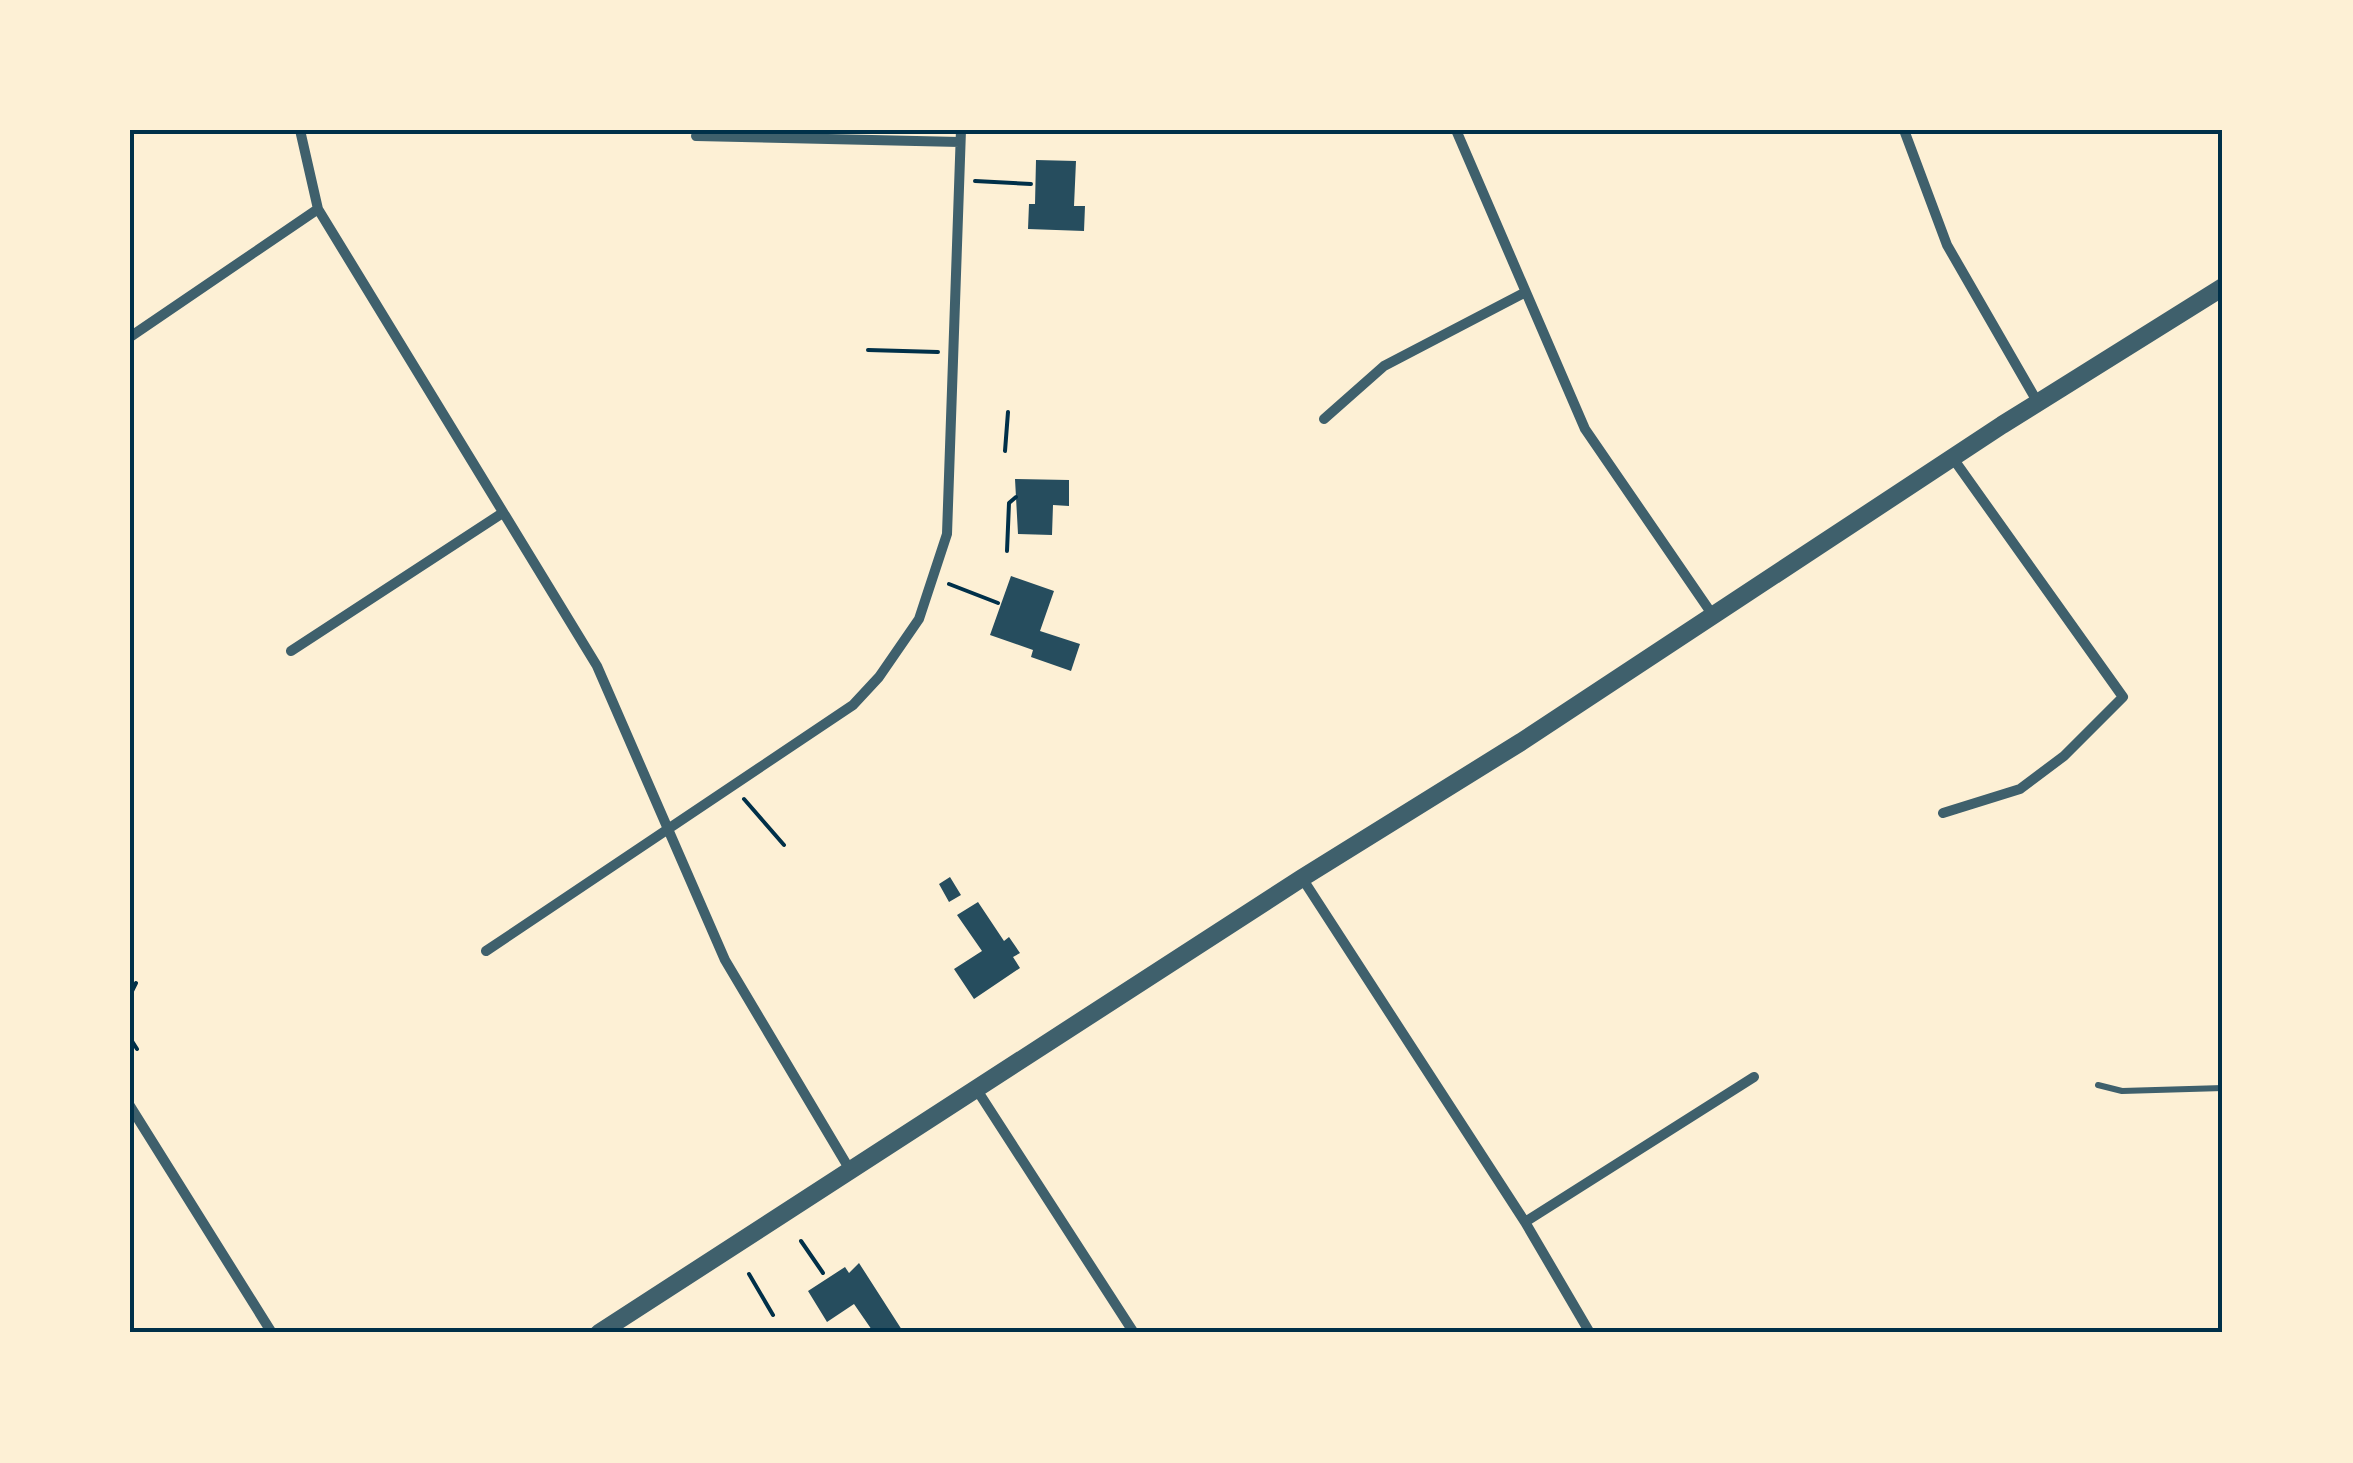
<svg xmlns="http://www.w3.org/2000/svg" width="2353" height="1463" font-family="Poppins,sans-serif">
<rect width="100%" height="100%" fill="#fdf0d5"/>
<!-- building -->
<path fill="#264d5e" d="M 1036,160 L 1076,161 L 1074,206 L 1085,206 L 1084,231 L 1028,229 L 1029,204 L 1035,204 Z
M 1015,479 L 1069,480 L 1069,506 L 1053,505 L 1052,535 L 1018,534 Z
M 1011,576 L 1054,591 L 1040,631 L 1080,644 L 1071,671 L 1031,657 L 1033,650 L 990,635 Z
M 950,877 L 961,895 L 949,902 L 939,884 Z
M 978,902 L 1004,941 L 1009,937 L 1020,953 L 1013,957 L 1020,968 L 974,999 L 954,969 L 982,951 L 957,915 Z
M 859,1263 L 902,1330 L 898,1333 L 874,1333 L 854,1304 L 827,1322 L 808,1291 L 845,1267 L 849,1273 Z"/>
<g fill="none" stroke-linecap="round" stroke-linejoin="round">
<!-- path -->
<path stroke="#003049" stroke-width="4" d="M 975,181 L 1031,184
M 868,350 L 938,352
M 1005,451 L 1008,412
M 1007,551 L 1009,503 L 1016,497
M 949,584 L 998,603
M 744,799 L 784,845
M 130,995 L 136,983
M 130,1038 L 137,1049
M 801,1241 L 823,1273
M 749,1274 L 773,1315"/>
<!-- service -->
<path stroke="#3f606c" stroke-width="6" d="M 2098,1085 L 2122,1091 L 2223,1088"/>
<!-- minor -->
<path stroke="#3f606c" stroke-width="10" d="M 300,130 L 318,209 L 597,666 L 725,960 L 850,1170
M 1456,130 L 1585,429 L 1712,614
M 1904,130 L 1947,245 L 2038,403
M 696,136 L 960,142
M 130,337 L 318,209
M 1324,419 L 1384,366 L 1524,293
M 291,651 L 501,514
M 1943,813 L 2020,789 L 2064,756 L 2123,697 L 1952,457
M 1302,878 L 1525,1222 L 1590,1333
M 486,951 L 853,705 L 879,677 L 919,619 L 947,534 L 961,130
M 977,1090 L 1134,1333
M 130,1106 L 272,1333
M 1525,1222 L 1754,1077"/>
<!-- tertiary -->
<path stroke="#3f606c" stroke-width="18" d="M 599,1333 L 1302,878 L 1521,742 L 2002,425 L 2223,287"/>
</g>
<!-- border -->
<rect width="2353" height="1463" fill="none" stroke="#fdf0d5" stroke-width="265"/>
<rect x="132" y="132" width="2088" height="1198" fill="none" stroke="#003049" stroke-width="4"/>
</svg>
